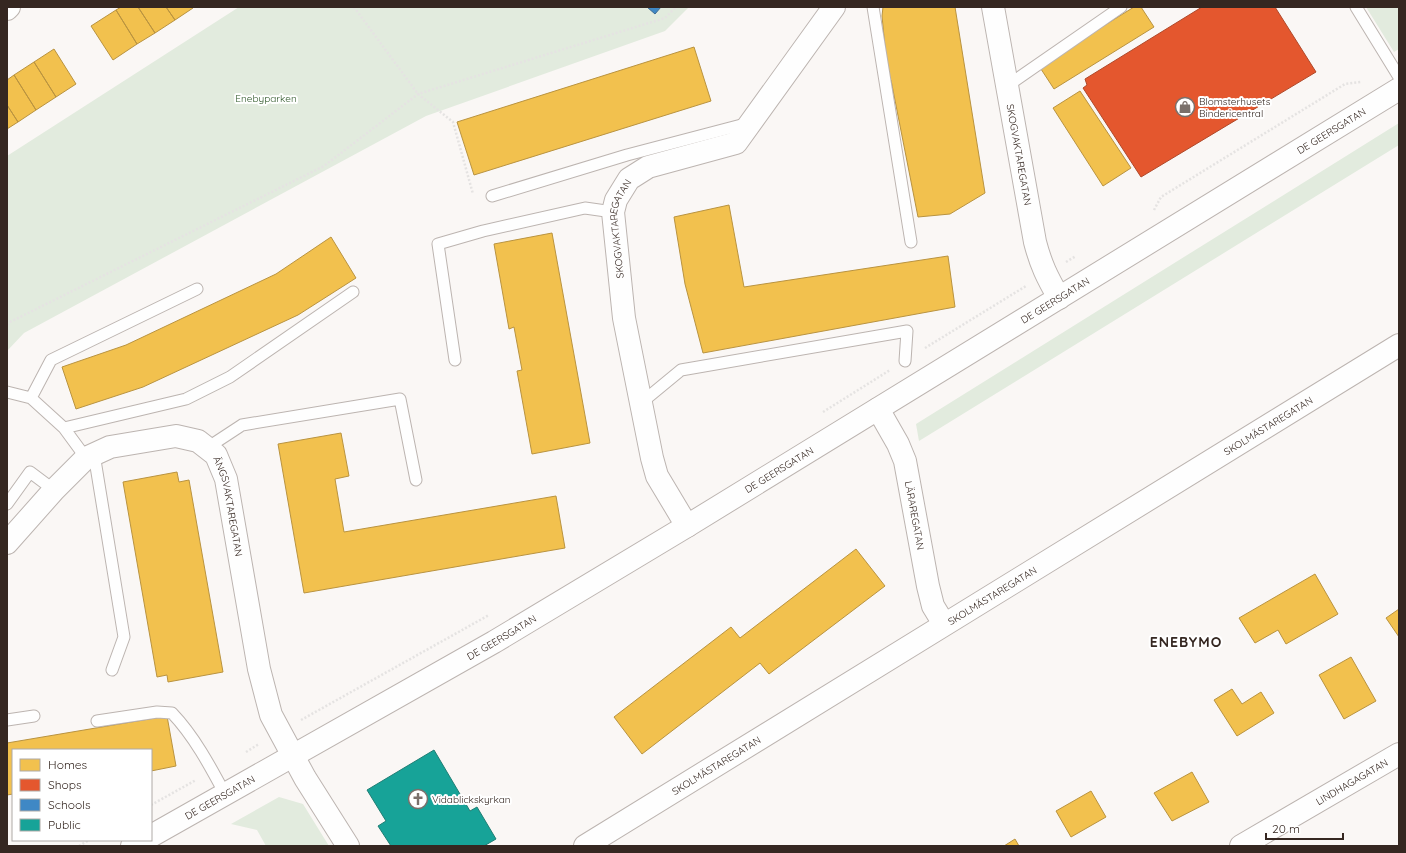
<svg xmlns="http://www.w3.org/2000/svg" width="1406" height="853" font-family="Quicksand,sans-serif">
<rect width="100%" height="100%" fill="#faf7f5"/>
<!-- green -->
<path fill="#e2ebde" d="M 239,7 L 689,7 L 665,31 L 426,116 L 24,333 L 7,351 L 7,156 Z
M 1366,7 L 1399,7 L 1399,49 L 1394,52 Z
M 1399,123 L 1399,145 L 919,441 L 916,424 Z
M 279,797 L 303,804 L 329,846 L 266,846 L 257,830 L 231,824 Z"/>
<!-- homes -->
<path fill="#f2c14e" stroke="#b99340" d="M 121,7 L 138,7 L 155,33 L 137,44 L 116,10 Z
M 138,7 L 166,7 L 175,20 L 155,33 Z
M 166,7 L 193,7 L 193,8 L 175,20 Z
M 883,7 L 955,7 L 985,193 L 950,214 L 918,217 L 891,80 L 888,78 L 882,16 Z
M 1134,7 L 1141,7 L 1154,27 L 1054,89 L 1039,66 Z
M 116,10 L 137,44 L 113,60 L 91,26 Z
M 694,47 L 711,101 L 474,175 L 457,122 Z
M 54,49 L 76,84 L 56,97 L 34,62 Z
M 34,62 L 56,97 L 36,110 L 14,75 Z
M 14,75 L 36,110 L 18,122 L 7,105 L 7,80 Z
M 1080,91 L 1131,168 L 1103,186 L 1053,108 Z
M 7,105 L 18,122 L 7,129 Z
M 729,205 L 744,287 L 948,256 L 955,307 L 703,353 L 685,284 L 674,217 Z
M 552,233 L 590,443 L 532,454 L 517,371 L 522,370 L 514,327 L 509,329 L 494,244 Z
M 331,237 L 356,278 L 298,315 L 143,387 L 76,409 L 62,367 L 126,345 L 276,274 Z
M 341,433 L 349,476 L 335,479 L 344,532 L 556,496 L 565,548 L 304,593 L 278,444 Z
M 177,472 L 179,482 L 189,480 L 223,672 L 168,682 L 167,675 L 157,677 L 123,482 Z
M 856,549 L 885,586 L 769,674 L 760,663 L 642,754 L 614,717 L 731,627 L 740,638 Z
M 1315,574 L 1338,614 L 1286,644 L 1278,630 L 1255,643 L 1239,618 Z
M 1399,609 L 1399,637 L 1386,618 Z
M 1351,657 L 1376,701 L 1344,719 L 1319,675 Z
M 1232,689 L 1242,704 L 1261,692 L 1274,713 L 1237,736 L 1214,700 Z
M 167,716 L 176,766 L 151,771 L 151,750 L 13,750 L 13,794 L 7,795 L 7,743 Z
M 1192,772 L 1209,802 L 1172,821 L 1154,793 Z
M 1091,791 L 1106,817 L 1071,837 L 1056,811 Z
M 1015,839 L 1019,846 L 1004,846 Z"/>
<!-- shops -->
<path fill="#e4572e" stroke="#b0492a" d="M 1202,7 L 1275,7 L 1316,72 L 1141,177 L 1083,88 L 1087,85 L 1085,79 Z"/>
<!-- schools -->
<path fill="#3f88c5" stroke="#3c6b94" d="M 647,7 L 661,7 L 655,14 Z"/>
<!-- public -->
<path fill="#17a398" stroke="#207e74" d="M 434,750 L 470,811 L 477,807 L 496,839 L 484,846 L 391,846 L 378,826 L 386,821 L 367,790 Z"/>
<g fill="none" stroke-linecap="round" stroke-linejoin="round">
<!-- service casing -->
<g stroke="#bcb4b0" stroke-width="13">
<path id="service" d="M 873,7 L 911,242
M 1356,7 L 1399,77
M 1007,86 L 1121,7
M 492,196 L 627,155 L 749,123
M 455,360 L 438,244 L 483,231 L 585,208 L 613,212
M 7,392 L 31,398 L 64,428 L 86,458
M 31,398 L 51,360 L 197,289
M 641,403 L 681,370 L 907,331 L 905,361
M 64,428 L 186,399 L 230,377 L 353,292
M 207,448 L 242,425 L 400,399 L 416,480
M 94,454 L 124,637 L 112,670
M 7,504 L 30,472 L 54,490
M 7,720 L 34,716
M 97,721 L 157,712 L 172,713 C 194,736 210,766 225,794"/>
</g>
<!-- minor casing -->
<g stroke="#bcb4b0" stroke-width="24">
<g id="minor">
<path id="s1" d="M 993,7 L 1035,242 C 1041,265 1047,277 1059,298"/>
<path d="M 7,9 L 9,7"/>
<path id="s2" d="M 878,409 L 898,444 L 905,461 L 928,586 L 933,606 L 944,624"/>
<path id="s3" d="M 687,526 L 657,476 L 652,458 L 624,318 L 613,212 L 616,200 L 629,179 L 648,167 L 736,143 L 834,7"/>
<path id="s4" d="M 7,543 L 54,490 L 86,458 L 110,447 L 176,436 L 198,441 L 216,455 L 226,479 L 259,669 L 271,715 L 305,778 L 348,846"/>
<path id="s5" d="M 585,846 L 1399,345"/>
<path id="s6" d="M 1241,846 L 1399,754"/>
</g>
</g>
<!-- secondary casing -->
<g stroke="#bcb4b0" stroke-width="24">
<g id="secondary">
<path id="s7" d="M 151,836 L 494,642 L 687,526 L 1399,89"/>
<path d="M 132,846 L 143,840"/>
</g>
</g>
<!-- path -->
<path stroke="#e5e3e2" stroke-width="2.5" stroke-dasharray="2 2" stroke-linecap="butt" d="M 354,7 L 418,94 L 453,122 L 473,194
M 1154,210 L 1161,197 L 1345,84 L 1361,82
M 1066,262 L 1076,256
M 7,325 L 10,322 L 324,166 L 418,94 L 665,18 L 676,7
M 925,348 L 1026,286
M 823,412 L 890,370
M 301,720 L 489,615
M 246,752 L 259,744
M 151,805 L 196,780
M 79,846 L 89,840"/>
<!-- service -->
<use href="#service" stroke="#fefefe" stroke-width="11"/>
<!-- minor -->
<use href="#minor" stroke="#fefefe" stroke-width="22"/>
<!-- secondary -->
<use href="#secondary" stroke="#fefefe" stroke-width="22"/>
</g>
<!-- icons -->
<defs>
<g id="shop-ring" transform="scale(1)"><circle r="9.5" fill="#fff" stroke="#7a706b" stroke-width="1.5"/><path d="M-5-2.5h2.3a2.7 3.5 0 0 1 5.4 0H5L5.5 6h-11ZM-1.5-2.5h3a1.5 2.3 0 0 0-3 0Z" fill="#7a706b"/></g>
<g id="church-ring" transform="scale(1)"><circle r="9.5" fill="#fff" stroke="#7a706b" stroke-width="1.5"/><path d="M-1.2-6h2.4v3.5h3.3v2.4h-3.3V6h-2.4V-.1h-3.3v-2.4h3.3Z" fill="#7a706b"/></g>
</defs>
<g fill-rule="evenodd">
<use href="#shop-ring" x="1185" y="107"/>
<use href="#church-ring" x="418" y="799"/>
</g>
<g text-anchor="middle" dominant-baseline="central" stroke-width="4" stroke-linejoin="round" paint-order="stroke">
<!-- park labels -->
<g font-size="10" fill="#2d5627" stroke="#fff">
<text x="266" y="98">Enebyparken</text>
</g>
<!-- poi labels -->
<g font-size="10" fill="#352721" stroke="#fff" text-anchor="start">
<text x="1199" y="101">Blomsterhusets<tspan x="1199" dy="12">Bindericentral</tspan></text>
<text x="432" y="799">Vidablickskyrkan</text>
</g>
<!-- street labels -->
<g font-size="10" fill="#352721" stroke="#fff">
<text stroke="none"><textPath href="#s7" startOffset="1375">DE GEERSGATAN</textPath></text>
<text stroke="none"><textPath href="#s1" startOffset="150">SKOGVAKTAREGATAN</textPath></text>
<text stroke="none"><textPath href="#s3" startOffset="311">SKOGVAKTAREGATAN</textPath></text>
<text stroke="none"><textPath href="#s7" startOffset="1051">DE GEERSGATAN</textPath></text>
<text stroke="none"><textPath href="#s5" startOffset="802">SKOLMÄSTAREGATAN</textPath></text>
<text stroke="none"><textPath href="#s7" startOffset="727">DE GEERSGATAN</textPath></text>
<text stroke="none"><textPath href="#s4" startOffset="308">ÄNGSVAKTAREGATAN</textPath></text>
<text stroke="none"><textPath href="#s2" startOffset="114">LÄRAREGATAN</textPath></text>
<text stroke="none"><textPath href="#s5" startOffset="478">SKOLMÄSTAREGATAN</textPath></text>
<text stroke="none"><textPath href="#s7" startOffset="403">DE GEERSGATAN</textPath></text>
<text stroke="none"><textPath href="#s5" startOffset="154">SKOLMÄSTAREGATAN</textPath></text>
<text stroke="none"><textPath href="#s6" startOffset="128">LINDHAGAGATAN</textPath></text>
<text stroke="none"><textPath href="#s7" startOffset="79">DE GEERSGATAN</textPath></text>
</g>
<!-- district labels -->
<g font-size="14" font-weight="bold" letter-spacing="1" fill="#352721" stroke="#fff">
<text x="1186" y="642">ENEBYMO</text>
</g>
</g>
<!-- border -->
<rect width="1406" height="853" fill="none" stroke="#352721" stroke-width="16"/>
<!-- legend -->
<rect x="12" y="749" width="140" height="92" fill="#ffffff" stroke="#aea9a6"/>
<rect x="20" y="759" width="20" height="12" fill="#f2c14e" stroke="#aea9a6"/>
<text x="48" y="769" font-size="12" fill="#352721">Homes</text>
<rect x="20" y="779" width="20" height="12" fill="#e4572e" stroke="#aea9a6"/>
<text x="48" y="789" font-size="12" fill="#352721">Shops</text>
<rect x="20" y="799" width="20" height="12" fill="#3f88c5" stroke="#aea9a6"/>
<text x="48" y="809" font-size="12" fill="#352721">Schools</text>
<rect x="20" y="819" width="20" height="12" fill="#17a398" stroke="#aea9a6"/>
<text x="48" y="829" font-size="12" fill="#352721">Public</text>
<!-- scale -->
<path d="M1266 833v6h77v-6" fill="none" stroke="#352721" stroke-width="2"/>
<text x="1272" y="833" font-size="12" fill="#352721" stroke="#ffffff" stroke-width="3" paint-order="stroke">20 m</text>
</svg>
